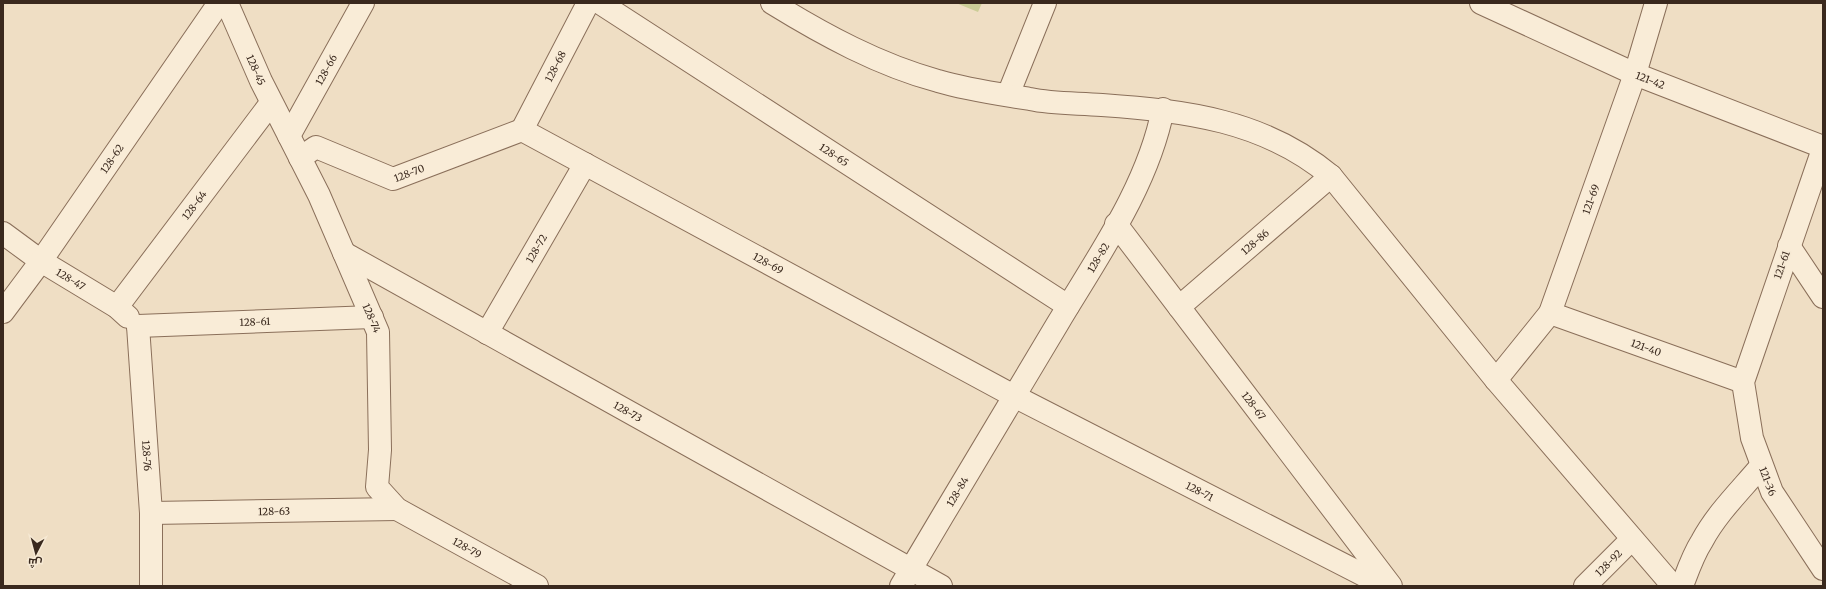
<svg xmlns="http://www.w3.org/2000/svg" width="1826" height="589" font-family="Merriweather,Cairo,serif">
<rect width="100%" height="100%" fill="#efdec4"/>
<!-- green -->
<path fill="#cccd97" d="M 956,3 L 982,3 L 978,12 Z"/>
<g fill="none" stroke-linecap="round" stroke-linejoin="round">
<!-- minor casing -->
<g stroke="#8a6f5a" stroke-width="24">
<g id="minor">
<path id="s1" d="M 227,3 L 261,81 L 319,195 L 378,332 L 380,450 L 377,487 L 397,509 L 537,586"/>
<path id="s2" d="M 600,3 L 1068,306"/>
<path id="s3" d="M 1481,3 L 1635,74 L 1823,147"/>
<path d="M 1008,95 L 1045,3"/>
<path id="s4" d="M 522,130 L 1014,396 L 1385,586"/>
<path id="s5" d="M 522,130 L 588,3"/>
<path id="s6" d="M 289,136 L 363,3"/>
<path id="s7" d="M 1823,149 L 1743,382 L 1752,438 L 1772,492 L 1823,569"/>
<path id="s8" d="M 300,158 L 316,147 L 393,179 L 522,130"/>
<path id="s9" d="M 1116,224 L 1391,586"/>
<path id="s10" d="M 3,233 L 41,261 L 117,307 L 128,317"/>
<path d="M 1789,246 L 1823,297"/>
<path id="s11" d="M 344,253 L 941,586"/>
<path id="s12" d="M 117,307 L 271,103"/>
<path id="s13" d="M 1179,307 L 1331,176"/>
<path id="s14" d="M 3,312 L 41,261 L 219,3"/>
<path id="s15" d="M 1550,313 L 1743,382"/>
<path id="s16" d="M 138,326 L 151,513 L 151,586"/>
<path id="s17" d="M 138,326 L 372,317"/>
<path id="s18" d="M 487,333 L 585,164"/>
<path id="s19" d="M 1496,380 L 1550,313 L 1635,74 L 1656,3"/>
<path id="s20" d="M 151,513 L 397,509"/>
<path id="s21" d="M 901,586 C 953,498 1006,410 1058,323 C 1098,256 1148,186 1163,109"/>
<path id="s22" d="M 1585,586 L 1632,539"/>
<path d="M 1682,586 C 1688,570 1693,555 1702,541 C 1717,513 1741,490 1761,466"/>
</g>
</g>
<!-- tertiary casing -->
<g stroke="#8a6f5a" stroke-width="24">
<path id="tertiary" d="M 772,3 C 824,35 879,65 938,81 C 968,90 1000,94 1030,99 C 1053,104 1078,103 1102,105 C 1186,111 1264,120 1331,176 L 1496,380 L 1673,586"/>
</g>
<!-- minor -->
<use href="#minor" stroke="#f9ecd7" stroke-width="22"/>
<!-- tertiary -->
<use href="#tertiary" stroke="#f9ecd7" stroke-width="22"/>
</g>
<g text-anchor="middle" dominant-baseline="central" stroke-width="3.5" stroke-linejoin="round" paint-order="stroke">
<!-- street labels -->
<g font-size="10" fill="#3a291e" stroke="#f6e9d4">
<text stroke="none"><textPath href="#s5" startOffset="72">128-68</textPath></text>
<text stroke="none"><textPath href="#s6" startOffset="76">128-66</textPath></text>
<text stroke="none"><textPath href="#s1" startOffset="73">128-45</textPath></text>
<text stroke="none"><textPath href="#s3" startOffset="186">121-42</textPath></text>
<text stroke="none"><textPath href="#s2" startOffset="279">128-65</textPath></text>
<text stroke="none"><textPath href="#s14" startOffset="188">128-62</textPath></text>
<text stroke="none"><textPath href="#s8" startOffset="120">128-70</textPath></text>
<text stroke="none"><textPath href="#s19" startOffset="207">121-69</textPath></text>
<text stroke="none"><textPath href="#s12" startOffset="128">128-64</textPath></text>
<text stroke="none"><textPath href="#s13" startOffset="100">128-86</textPath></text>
<text stroke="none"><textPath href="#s18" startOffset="98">128-72</textPath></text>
<text stroke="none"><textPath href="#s21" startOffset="383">128-82</textPath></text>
<text stroke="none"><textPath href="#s4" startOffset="280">128-69</textPath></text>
<text transform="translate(1782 265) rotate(-71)">121-61</text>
<text stroke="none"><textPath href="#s10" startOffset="82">128-47</textPath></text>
<text stroke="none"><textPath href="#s1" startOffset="347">128-74</textPath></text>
<text stroke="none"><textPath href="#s17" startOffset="117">128-61</textPath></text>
<text stroke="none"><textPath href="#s15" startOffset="102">121-40</textPath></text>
<text stroke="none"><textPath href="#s9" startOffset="228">128-67</textPath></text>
<text stroke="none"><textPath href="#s11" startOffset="325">128-73</textPath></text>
<text stroke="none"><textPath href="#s16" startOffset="130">128-76</textPath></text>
<text stroke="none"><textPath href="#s7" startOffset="349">121-36</textPath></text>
<text stroke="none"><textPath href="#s21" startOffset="110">128-84</textPath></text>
<text stroke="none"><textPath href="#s4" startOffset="768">128-71</textPath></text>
<text stroke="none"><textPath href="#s20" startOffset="123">128-63</textPath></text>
<text stroke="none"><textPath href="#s1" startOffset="627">128-79</textPath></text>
<text stroke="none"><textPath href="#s22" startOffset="33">128-92</textPath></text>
</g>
</g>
<!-- border -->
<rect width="1826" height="589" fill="none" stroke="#3a291e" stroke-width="8"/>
<!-- north arrow -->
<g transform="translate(36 553) rotate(186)" stroke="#f6e9d4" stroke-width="3" paint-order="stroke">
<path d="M0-3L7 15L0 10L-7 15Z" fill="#3a291e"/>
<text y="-6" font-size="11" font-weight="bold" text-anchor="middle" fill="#3a291e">ش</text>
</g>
</svg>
